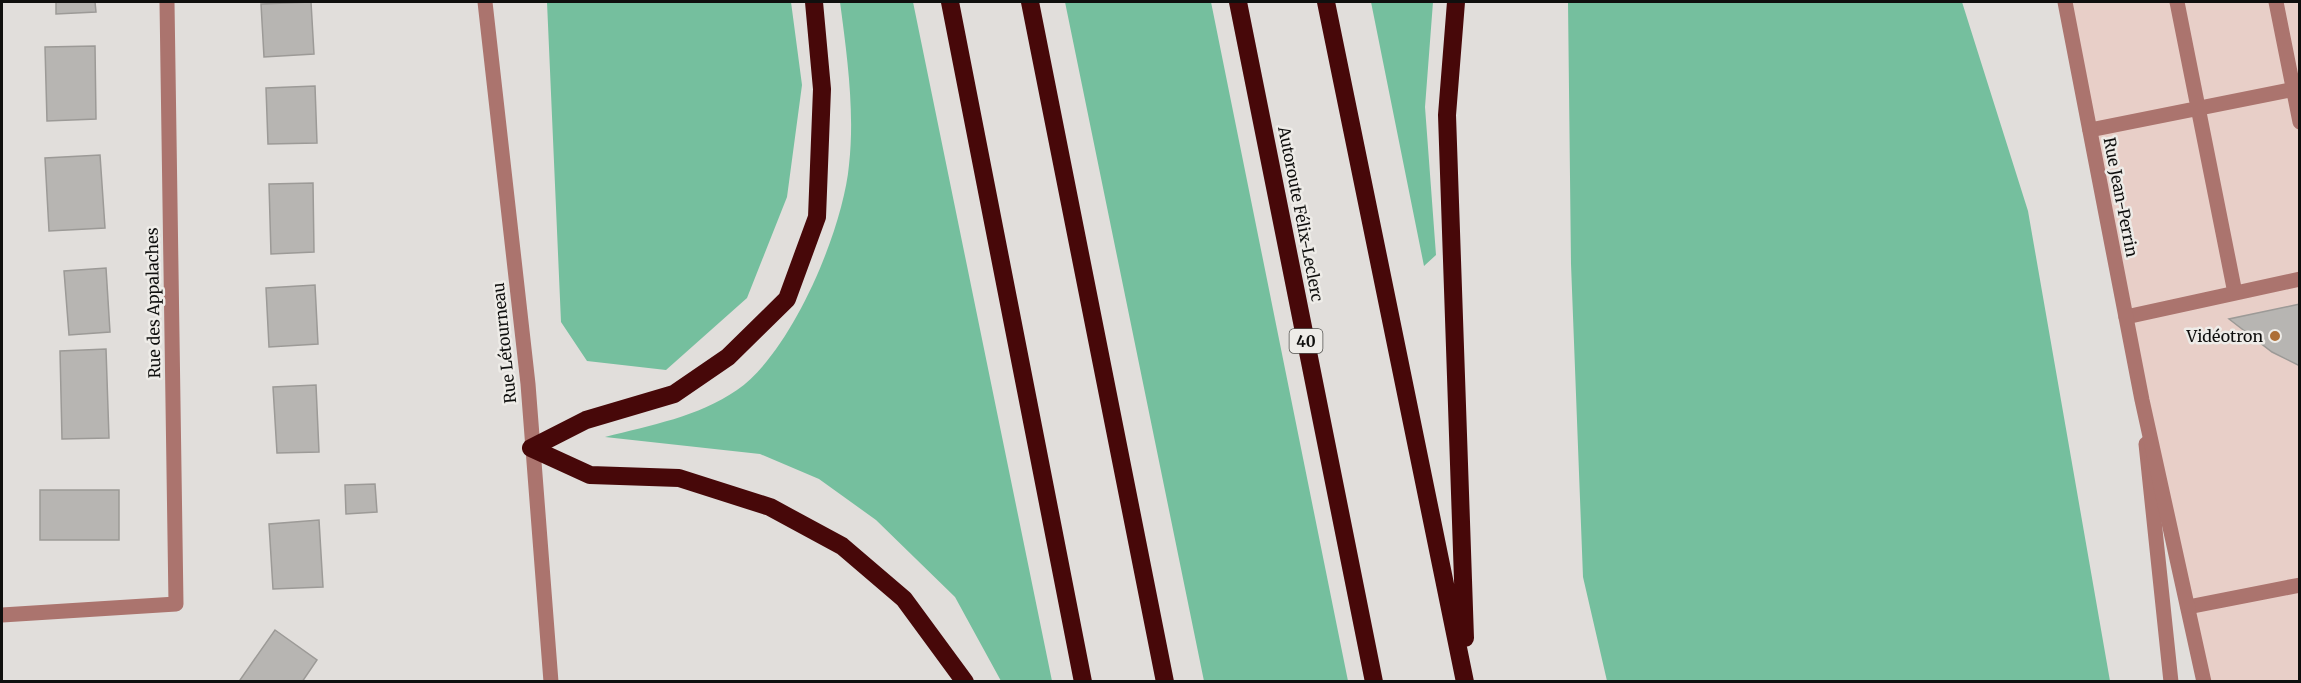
<svg xmlns="http://www.w3.org/2000/svg" width="2301" height="683" font-family="Merriweather,serif">
<rect width="100%" height="100%" fill="#e1dedb"/>
<!-- industrial -->
<path fill="#e8cfc8" d="M 2065,2 L 2299,2 L 2299,681 L 2204,681 Z"/>
<!-- green -->
<path fill="#75bf9e" d="M 547,2 L 791,2 L 802,85 L 787,197 L 747,298 L 666,370 L 587,361 L 561,322 Z
M 840,2 L 913,2 L 1052,681 L 1001,681 L 955,597 L 876,520 L 819,479 L 760,454 L 605,437 C 651,425 698,417 737,390 C 792,352 843,230 849,165 C 855,111 847,55 840,2 Z
M 1065,2 L 1211,2 L 1348,681 L 1204,681 Z
M 1371,2 L 1433,2 L 1425,107 L 1436,255 L 1424,266 Z
M 1568,2 L 1962,2 L 2028,211 L 2110,681 L 1607,681 L 1583,577 L 1571,264 Z"/>
<!-- building -->
<path fill="#b7b5b2" stroke="#9c9a97" stroke-width="1.5" d="M 56,2 L 95,2 L 96,12 L 56,14 Z
M 311,2 L 314,54 L 264,57 L 261,4 Z
M 95,46 L 96,119 L 47,121 L 45,47 Z
M 315,86 L 317,143 L 268,144 L 266,88 Z
M 100,155 L 105,228 L 49,231 L 45,158 Z
M 313,183 L 314,252 L 271,254 L 269,184 Z
M 106,268 L 110,332 L 69,335 L 64,271 Z
M 315,285 L 318,344 L 269,347 L 266,288 Z
M 2300,304 L 2300,366 L 2272,352 L 2229,319 Z
M 106,349 L 109,438 L 62,439 L 60,351 Z
M 316,385 L 319,452 L 277,453 L 273,387 Z
M 375,484 L 377,512 L 346,514 L 345,485 Z
M 40,490 L 119,490 L 119,540 L 40,540 Z
M 319,520 L 323,587 L 273,589 L 269,524 Z
M 275,630 L 317,660 L 302,682 L 243,682 L 240,680 Z"/>
<g fill="none" stroke-linecap="round" stroke-linejoin="round">
<!-- service -->
<path stroke="#ab746e" stroke-width="15" d="M 2177,2 L 2235,293
M 2276,2 L 2300,122
M 2090,130 L 2300,88
M 2126,317 L 2300,279
M 2188,607 L 2300,585"/>
<!-- minor -->
<path stroke="#ab746e" stroke-width="15" d="M 2146,444 L 2171,682
M 2,615 L 176,604 L 167,2"/>
<!-- tertiary -->
<path stroke="#ab746e" stroke-width="15" d="M 485,2 L 528,384 L 551,682
M 2065,2 L 2142,400 L 2204,682"/>
<!-- motorway -->
<path stroke="#470809" stroke-width="18" d="M 950,2 L 1083,682
M 1030,2 L 1165,682
M 1238,2 L 1374,682
M 1326,2 L 1465,682
M 1456,2 L 1447,115 L 1465,638
M 531,448 L 586,420 L 674,394 L 728,357 L 787,299 L 817,217 L 822,89 L 814,2
M 531,448 L 590,475 L 679,478 L 770,507 L 842,546 L 904,599 L 965,682"/>
</g>
<!-- markers -->
<circle fill="#ad6e35" stroke="#eeece8" stroke-width="2" cx="2275" cy="336" r="6"/>
<g text-anchor="middle" dominant-baseline="central" stroke-width="5" stroke-linejoin="round" paint-order="stroke">
<!-- shield labels -->
<rect fill="#eeece8" stroke="#52514f" stroke-width="1.5" x="1289.5" y="329" width="33" height="24" rx="4.5"/>
<g font-size="15" font-weight="bold" fill="#0f0f0e">
<text x="1306" y="341">40</text>
</g>
<!-- street labels -->
<g font-size="16" fill="#0f0f0e" stroke="#eeece8">
<text transform="translate(2121 197) rotate(79)">Rue Jean-Perrin</text>
<text transform="translate(1301 214) rotate(79)">Autoroute Félix-Leclerc</text>
<text transform="translate(153 303) rotate(-91)">Rue des Appalaches</text>
<text transform="translate(504 343) rotate(-96)">Rue Létourneau</text>
</g>
<!-- poi labels -->
<g font-size="16" fill="#0f0f0e" stroke="#eeece8" text-anchor="end">
<text x="2263" y="336">Vidéotron</text>
</g>
</g>
<!-- border -->
<rect width="2301" height="683" fill="none" stroke="#0f0f0e" stroke-width="6"/>
</svg>
